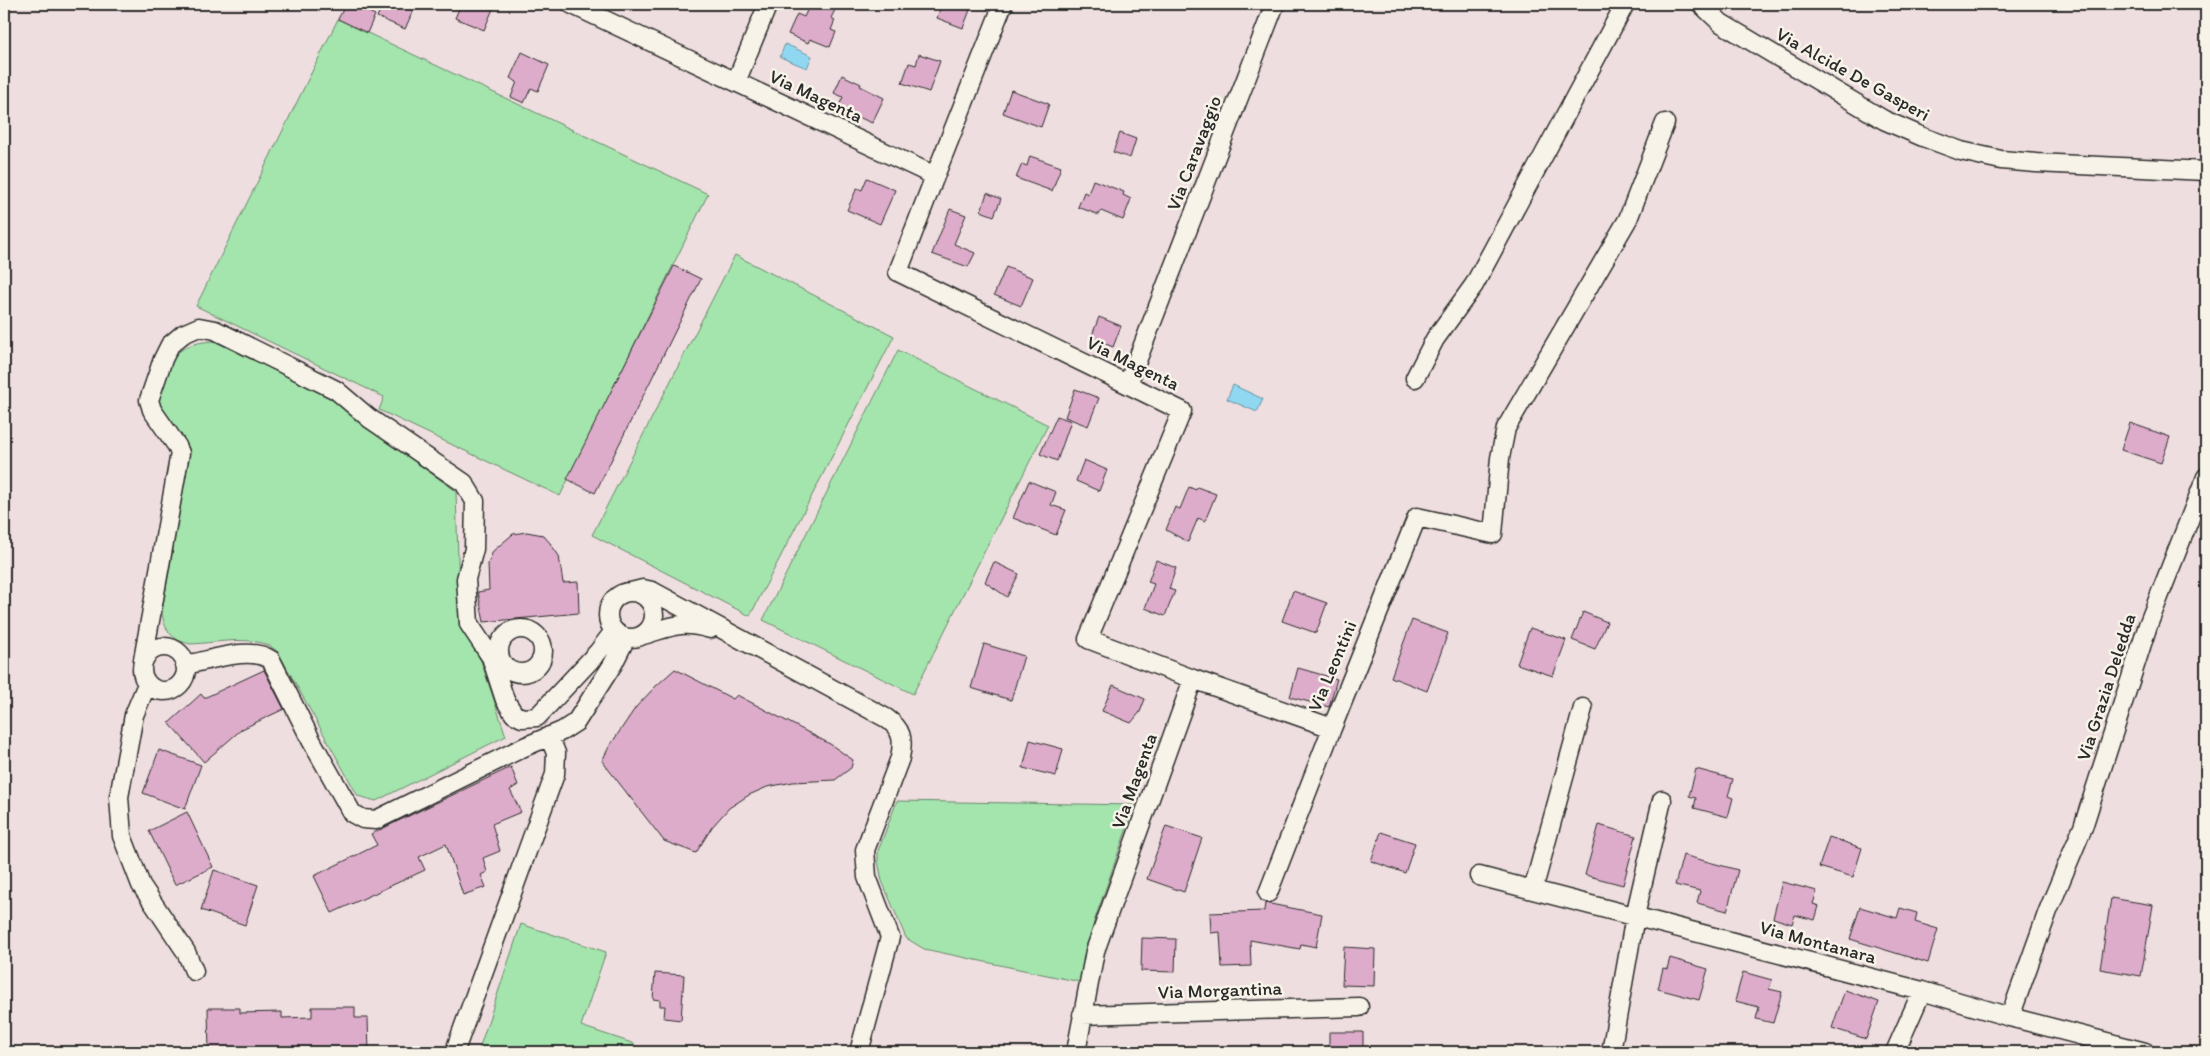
<svg xmlns="http://www.w3.org/2000/svg" width="2210" height="1056" font-family="Itim,sans-serif">
<rect width="100%" height="100%" fill="#efdedf"/>
<filter id="ink" filterUnits="userSpaceOnUse"><feTurbulence type="fractalNoise" baseFrequency=".02" numOctaves="2"/><feDisplacementMap in="SourceGraphic" scale="10" xChannelSelector="R" yChannelSelector="G"/><feConvolveMatrix kernelMatrix="1 2 1 2 8 2 1 2 1" color-interpolation-filters="sRGB"/></filter>
<g filter="url(#ink)">
<!-- green -->
<path fill="#a4e4ad" stroke="#68886c" d="M 338,19 L 708,194 L 560,496 L 379,410 L 384,397 L 196,306 Z
M 735,255 L 894,336 L 750,616 L 592,535 Z
M 214,341 L 330,395 L 361,423 L 456,491 L 460,624 L 481,661 L 506,736 L 376,801 L 358,796 L 278,652 C 258,633 218,643 191,644 C 173,641 164,631 162,612 L 190,451 C 182,432 165,418 157,399 C 168,364 171,343 214,341 Z
M 898,350 L 1048,425 L 913,694 L 763,620 Z
M 897,801 L 1135,805 L 1094,922 L 1080,982 L 924,949 L 906,938 L 882,881 L 878,861 L 878,851 Z
M 521,924 L 606,952 L 581,1026 L 635,1044 L 632,1052 L 478,1052 Z"/>
<!-- water -->
<path fill="#90d8f2" stroke="#6893a2" d="M 785,44 L 812,56 L 807,68 L 780,57 Z
M 1233,385 L 1263,399 L 1257,412 L 1227,399 Z"/>
<!-- building -->
<path fill="#ddaccb" stroke="#2b2b2b" d="M 346,4 L 352,4 L 375,15 L 367,33 L 338,19 Z
M 383,4 L 416,4 L 405,29 L 377,17 Z
M 461,4 L 495,4 L 484,30 L 455,18 Z
M 810,4 L 821,4 L 835,10 L 831,18 L 835,20 L 831,30 L 836,32 L 830,47 L 810,39 L 808,43 L 788,34 L 797,14 L 804,17 Z
M 942,4 L 951,4 L 970,10 L 963,28 L 937,18 Z
M 522,52 L 549,65 L 538,91 L 531,88 L 524,103 L 511,97 L 517,82 L 510,78 Z
M 919,54 L 940,61 L 929,92 L 902,83 L 909,63 L 916,65 Z
M 842,75 L 861,84 L 860,86 L 884,98 L 872,123 L 838,108 L 843,97 L 834,93 Z
M 1011,90 L 1049,104 L 1041,127 L 1003,113 Z
M 1120,133 L 1136,139 L 1130,158 L 1113,152 Z
M 1030,156 L 1061,167 L 1052,191 L 1016,178 L 1022,164 L 1027,166 Z
M 867,178 L 895,190 L 880,224 L 847,210 L 857,188 L 862,190 Z
M 1093,180 L 1124,192 L 1123,195 L 1131,199 L 1123,220 L 1101,211 L 1099,215 L 1078,207 L 1084,192 L 1088,194 Z
M 987,193 L 1001,199 L 994,216 L 981,211 Z
M 950,209 L 966,215 L 954,244 L 975,253 L 968,267 L 932,254 Z
M 674,266 L 701,279 L 595,493 L 567,479 Z
M 1006,267 L 1033,278 L 1021,306 L 994,295 Z
M 1099,317 L 1121,326 L 1113,347 L 1091,338 Z
M 1075,389 L 1099,398 L 1088,426 L 1065,417 Z
M 1057,416 L 1071,421 L 1057,461 L 1040,454 Z
M 2130,423 L 2170,437 L 2161,463 L 2121,450 Z
M 1084,460 L 1107,470 L 1099,491 L 1076,481 Z
M 1029,481 L 1056,492 L 1051,505 L 1066,510 L 1056,535 L 1013,518 Z
M 1189,487 L 1196,490 L 1197,487 L 1216,494 L 1205,521 L 1198,518 L 1188,542 L 1166,530 L 1175,507 L 1180,509 Z
M 527,532 L 543,535 L 550,543 L 559,556 L 563,583 L 578,582 L 579,613 L 484,622 L 478,592 L 489,590 L 488,564 L 493,551 L 513,534 Z
M 1156,560 L 1176,568 L 1169,589 L 1175,591 L 1165,616 L 1145,608 L 1154,584 L 1148,582 Z
M 994,562 L 1019,574 L 1007,597 L 985,582 Z
M 1293,591 L 1327,603 L 1316,633 L 1282,621 Z
M 1583,612 L 1607,622 L 1595,649 L 1572,640 Z
M 1412,620 L 1448,633 L 1427,691 L 1391,677 Z
M 1530,628 L 1566,640 L 1553,676 L 1517,664 Z
M 984,644 L 1024,656 L 1011,700 L 971,688 Z
M 1298,668 L 1337,679 L 1329,707 L 1290,697 Z
M 675,669 L 733,699 L 737,695 L 830,744 L 853,760 L 851,768 L 835,780 L 793,782 L 767,787 L 749,795 L 729,808 L 712,827 L 696,853 L 664,841 L 602,761 L 609,747 L 636,707 L 656,686 Z
M 264,670 L 284,709 L 242,729 L 204,762 L 169,723 L 201,694 L 204,698 Z
M 1113,685 L 1145,699 L 1140,712 L 1131,723 L 1102,711 Z
M 1030,740 L 1063,749 L 1056,776 L 1023,768 Z
M 159,750 L 201,765 L 185,809 L 143,793 Z
M 511,767 L 518,785 L 510,790 L 521,812 L 492,824 L 500,851 L 483,858 L 487,872 L 481,875 L 486,887 L 463,895 L 446,844 L 419,857 L 425,870 L 332,913 L 314,876 L 377,845 L 371,834 Z
M 1696,769 L 1733,779 L 1728,796 L 1733,798 L 1728,817 L 1694,808 L 1696,798 L 1689,796 Z
M 187,812 L 213,867 L 175,885 L 149,831 Z
M 1599,825 L 1636,836 L 1623,885 L 1585,875 Z
M 1166,826 L 1202,838 L 1184,892 L 1147,879 Z
M 1381,832 L 1415,843 L 1405,873 L 1371,861 Z
M 1829,837 L 1862,848 L 1853,877 L 1819,867 Z
M 1683,855 L 1738,870 L 1727,911 L 1697,903 L 1700,891 L 1675,885 Z
M 214,870 L 258,885 L 245,925 L 201,910 Z
M 1782,882 L 1817,891 L 1813,904 L 1819,906 L 1815,920 L 1795,915 L 1792,924 L 1773,918 Z
M 2111,898 L 2153,905 L 2141,976 L 2100,969 Z
M 1265,903 L 1322,914 L 1316,947 L 1301,944 L 1300,949 L 1250,940 L 1251,966 L 1222,967 L 1220,932 L 1211,933 L 1210,913 L 1264,911 Z
M 1860,907 L 1897,918 L 1900,908 L 1917,913 L 1915,922 L 1938,929 L 1928,963 L 1850,939 Z
M 1142,938 L 1176,939 L 1175,972 L 1141,971 Z
M 1344,947 L 1375,949 L 1374,986 L 1342,985 Z
M 1670,958 L 1708,969 L 1699,1000 L 1658,989 L 1663,968 L 1667,969 Z
M 1743,972 L 1772,980 L 1769,989 L 1782,992 L 1773,1023 L 1756,1019 L 1759,1007 L 1735,1001 Z
M 655,973 L 684,975 L 681,1020 L 664,1018 L 665,1006 L 660,1006 L 660,1000 L 653,999 Z
M 1845,990 L 1879,1002 L 1866,1039 L 1832,1028 Z
M 312,1007 L 355,1007 L 355,1018 L 368,1018 L 369,1052 L 209,1052 L 208,1008 L 240,1008 L 240,1013 L 282,1012 L 282,1018 L 312,1017 Z
M 1329,1032 L 1363,1032 L 1363,1052 L 1329,1052 Z"/>
<g fill="none" stroke-linecap="round" stroke-linejoin="round">
<!-- minor casing -->
<g stroke="#2b2b2b" stroke-width="21">
<path id="minor" d="M 571,4 L 935,176 L 898,272 L 1182,411 L 1088,639 L 1193,679 L 1095,951 L 1076,1052
M 1701,4 L 1721,23 L 1884,120 L 1923,137 L 1961,151 L 2001,160 L 2036,163 L 2206,171
M 736,82 L 768,4
M 935,176 L 1003,4
M 1415,378 L 1435,339 L 1474,285 L 1625,4
M 1128,384 L 1275,4
M608 615a23 23 0 1 1 46 0a23 23 0 1 1-46 0Z
M 631,592 L 643,589 L 652,591 L 886,718 C 902,729 904,739 900,758 L 865,850 L 867,877 L 890,937 L 859,1052
M499 651a22 22 0 1 1 44 0a22 22 0 1 1-44 0Z
M 643,635 C 671,627 680,620 710,629
M142 669a22 22 0 1 1 44 0a22 22 0 1 1-44 0Z
M 143,660 L 180,453 L 177,446 L 152,410 L 149,400 L 163,359 L 170,345 L 183,334 L 199,327 L 215,330 L 336,390 L 369,418 L 464,483 L 475,501 L 474,549 L 466,579 L 469,624 L 491,657 L 505,700 L 514,714 L 522,718 L 537,717 L 598,652 L 614,631
M 185,665 C 209,661 251,645 271,660 L 311,740 L 352,813 L 363,819 L 376,820 L 524,747 L 562,731 L 576,722 L 613,664 L 626,638
M 1193,679 L 1332,728 L 1417,517 L 1493,534 L 1500,458 L 1506,428 L 1628,219 L 1665,123
M 147,684 L 134,715 L 119,797 L 122,836 L 141,885 L 186,952 L 194,971
M 1479,876 L 1922,991 L 2010,1017 L 2145,1052
M 1533,890 L 1583,708
M 1268,893 L 1332,728
M 1082,1015 L 1359,1007
M 2010,1017 L 2048,911 L 2083,827 L 2148,625 L 2206,477
M 457,1045 L 555,774 L 556,753 L 549,736
M 1611,1052 L 1635,916 L 1662,800
M 1895,1052 L 1922,991"/>
</g>
<!-- minor -->
<use href="#minor" stroke="#f7f3e8" stroke-width="18"/>
</g>
</g>
<g text-anchor="middle" dominant-baseline="central" stroke-width="5" stroke-linejoin="round" paint-order="stroke">
<!-- street labels -->
<g font-size="19" fill="#2b2b2b" stroke="#f7f3e8">
<text transform="translate(1853 74) rotate(29)">Via Alcide De Gasperi</text>
<text transform="translate(816 96) rotate(25)">Via Magenta</text>
<text transform="translate(1194 153) rotate(-69)">Via Caravaggio</text>
<text transform="translate(1133 363) rotate(26)">Via Magenta</text>
<text transform="translate(1332 666) rotate(-67)">Via Leontini</text>
<text transform="translate(2106 687) rotate(-72)">Via Grazia Deledda</text>
<text transform="translate(1134 781) rotate(-70)">Via Magenta</text>
<text transform="translate(1818 942) rotate(15)">Via Montanara</text>
<text transform="translate(1220 990) rotate(-2)">Via Morgantina</text>
</g>
</g>
<!-- margin -->
<rect width="2210" height="1056" fill="none" stroke="#f7f3e8" stroke-width="20"/>
<rect x="10" y="10" width="2190" height="1036" fill="none" stroke="#2b2b2b" stroke-width="2" filter="url(#ink)"/>
</svg>
